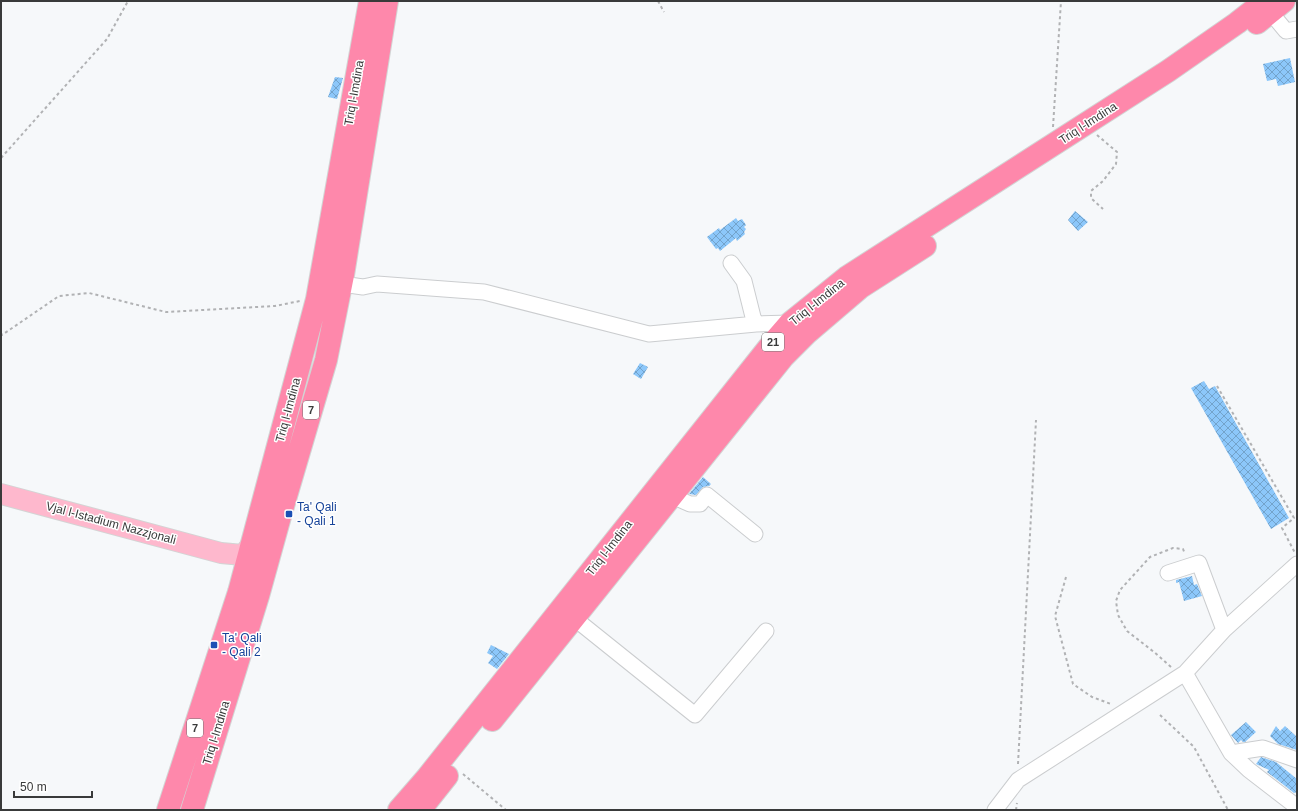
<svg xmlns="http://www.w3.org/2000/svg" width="1298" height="811" font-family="Helvetica,sans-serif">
<defs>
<pattern id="building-cross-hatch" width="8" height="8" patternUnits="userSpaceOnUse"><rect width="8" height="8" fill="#8cc7fa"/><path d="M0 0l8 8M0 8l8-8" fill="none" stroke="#73a3cb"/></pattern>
</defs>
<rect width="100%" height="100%" fill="#f6f8fa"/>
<!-- building -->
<path fill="url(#building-cross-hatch)" d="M 1290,58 L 1295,82 L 1278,86 L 1276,79 L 1267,81 L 1263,64 Z
M 335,77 L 343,78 L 337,99 L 328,97 Z
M 1075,211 L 1088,222 L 1078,231 L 1068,220 Z
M 736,218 L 738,221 L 742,219 L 746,225 L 744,227 L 746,229 L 744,232 L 745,234 L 737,241 L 736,238 L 720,251 L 718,248 L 716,249 L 707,237 L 719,228 L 720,230 Z
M 640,363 L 648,367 L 641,379 L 633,374 Z
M 1204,381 L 1209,389 L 1215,386 L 1289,518 L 1271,529 L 1191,388 Z
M 703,477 L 711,484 L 709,486 L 703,487 L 696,495 L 689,494 Z
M 1192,576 L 1194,585 L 1197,584 L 1202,596 L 1184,601 L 1179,582 L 1176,583 L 1176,580 Z
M 491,645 L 509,654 L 497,669 L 488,663 L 493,656 L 487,653 Z
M 1246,722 L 1256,732 L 1245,742 L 1243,742 L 1241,740 L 1238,743 L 1231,735 Z
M 1276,726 L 1280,731 L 1285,726 L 1297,737 L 1297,750 L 1278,744 L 1270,736 Z
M 1261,757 L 1276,762 L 1297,779 L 1297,792 L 1294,793 L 1267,772 L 1269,770 L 1256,764 Z"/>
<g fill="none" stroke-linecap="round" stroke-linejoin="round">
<!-- minor casing -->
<g stroke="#cbcdcf" stroke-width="17">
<path id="minor" d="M 1271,13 L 1286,31 L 1297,29
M 731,263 L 744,281 L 753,317 L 756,324
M 343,275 L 349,285 L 363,287 L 377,284 L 484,292 L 649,334 L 756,324 L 790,323
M 672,496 L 690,504 L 700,504 L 707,495 L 755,534
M 1168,573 L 1199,563 L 1224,630
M 574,618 L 695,715 L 766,631
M 1185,673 L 1231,753 L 1249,770 L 1297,807
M 1231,753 L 1263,748 L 1297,760
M 995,810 L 1018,780 L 1185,673 L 1224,630 L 1297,564"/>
</g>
<!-- major casing -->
<g stroke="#d3d4d4" stroke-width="22">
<path id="major" d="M 1,494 L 221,553 L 243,555 L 253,543"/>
</g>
<!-- highway casing -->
<g stroke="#d3d4d4" stroke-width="24">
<path id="highway" d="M 1257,23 L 1284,1
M 492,720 L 783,357 L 806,334 L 861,287 L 925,246
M 168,810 L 239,592 L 317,299 L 370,1
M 192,810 L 258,596 L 281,513 L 326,360 L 343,275 L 387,1
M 399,810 L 426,779 L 770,346 L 790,323 L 847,277 L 1168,71 L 1237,23 L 1265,1
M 420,810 L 447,776"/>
</g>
<!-- path -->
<path stroke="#b1b2b4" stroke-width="2" stroke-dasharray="3 3" stroke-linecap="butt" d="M 658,1 L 664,12
M 1053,127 L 1061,1
M 1097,135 L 1117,152 L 1116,164 L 1103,181 L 1091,191 L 1091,198 L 1103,209
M 1,158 L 107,39 L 128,1
M 1,333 L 2,335 L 59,296 L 89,293 L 166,312 L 275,306 L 300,301
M 1217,386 L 1294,518 L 1282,528 L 1295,553
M 1066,577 L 1055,616 L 1073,684 L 1092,697 L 1111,704 L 1111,705
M 1171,667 L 1154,652 L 1127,631 L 1118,615 L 1116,601 L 1120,590 L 1150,557 L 1173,548 L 1183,549 L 1185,554
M 1160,715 L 1194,747 L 1228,810
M 1018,764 L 1036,420
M 463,774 L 506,810
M 1016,810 L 1017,803"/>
<!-- minor -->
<use href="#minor" stroke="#fff" stroke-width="15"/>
<!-- major -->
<use href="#major" stroke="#feb8cd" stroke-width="20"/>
<!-- highway -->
<use href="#highway" stroke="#fe88ab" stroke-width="22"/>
</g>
<!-- markers -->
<g fill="#1a4fb4" stroke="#fff" stroke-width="1.5">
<rect x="285" y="510" width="8" height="8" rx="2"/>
<rect x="210" y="641" width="8" height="8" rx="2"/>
</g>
<g text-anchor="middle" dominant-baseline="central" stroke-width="3" stroke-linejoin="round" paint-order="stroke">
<!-- shield labels -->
<g fill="#fff" stroke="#747575" stroke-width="1">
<rect x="762" y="333" width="22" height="18" rx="3"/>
<rect x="303" y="401" width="16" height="18" rx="3"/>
<rect x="187" y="719" width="16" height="18" rx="3"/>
</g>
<g font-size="11" font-weight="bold" fill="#393a3a">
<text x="773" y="342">21</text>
<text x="311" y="410">7</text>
<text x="195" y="728">7</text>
</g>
<!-- street labels -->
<g font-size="12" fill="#393a3a" stroke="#fff">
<text transform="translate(354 93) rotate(-80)">Triq l-Imdina</text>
<text transform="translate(1088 123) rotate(-33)">Triq l-Imdina</text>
<text transform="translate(817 302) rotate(-39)">Triq l-Imdina</text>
<text transform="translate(288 410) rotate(-75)">Triq l-Imdina</text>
<text transform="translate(111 523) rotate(15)">Vjal l-Istadium Nazzjonali</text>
<text transform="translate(609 548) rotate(-52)">Triq l-Imdina</text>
<text transform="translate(216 733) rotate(-73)">Triq l-Imdina</text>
</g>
<!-- transit labels -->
<g font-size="12" fill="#164399" stroke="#fff" text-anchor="start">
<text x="297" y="507">Ta' Qali<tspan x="297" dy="14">- Qali 1</tspan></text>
<text x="222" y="638">Ta' Qali<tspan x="222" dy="14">- Qali 2</tspan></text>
</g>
</g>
<!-- border -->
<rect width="1298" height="811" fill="none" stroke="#393a3a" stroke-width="4"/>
<!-- scale -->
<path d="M14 791v6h78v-6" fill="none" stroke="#393a3a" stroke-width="2"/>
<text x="20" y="791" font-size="12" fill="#393a3a" stroke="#ffffff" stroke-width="3" paint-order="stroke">50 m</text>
</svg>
